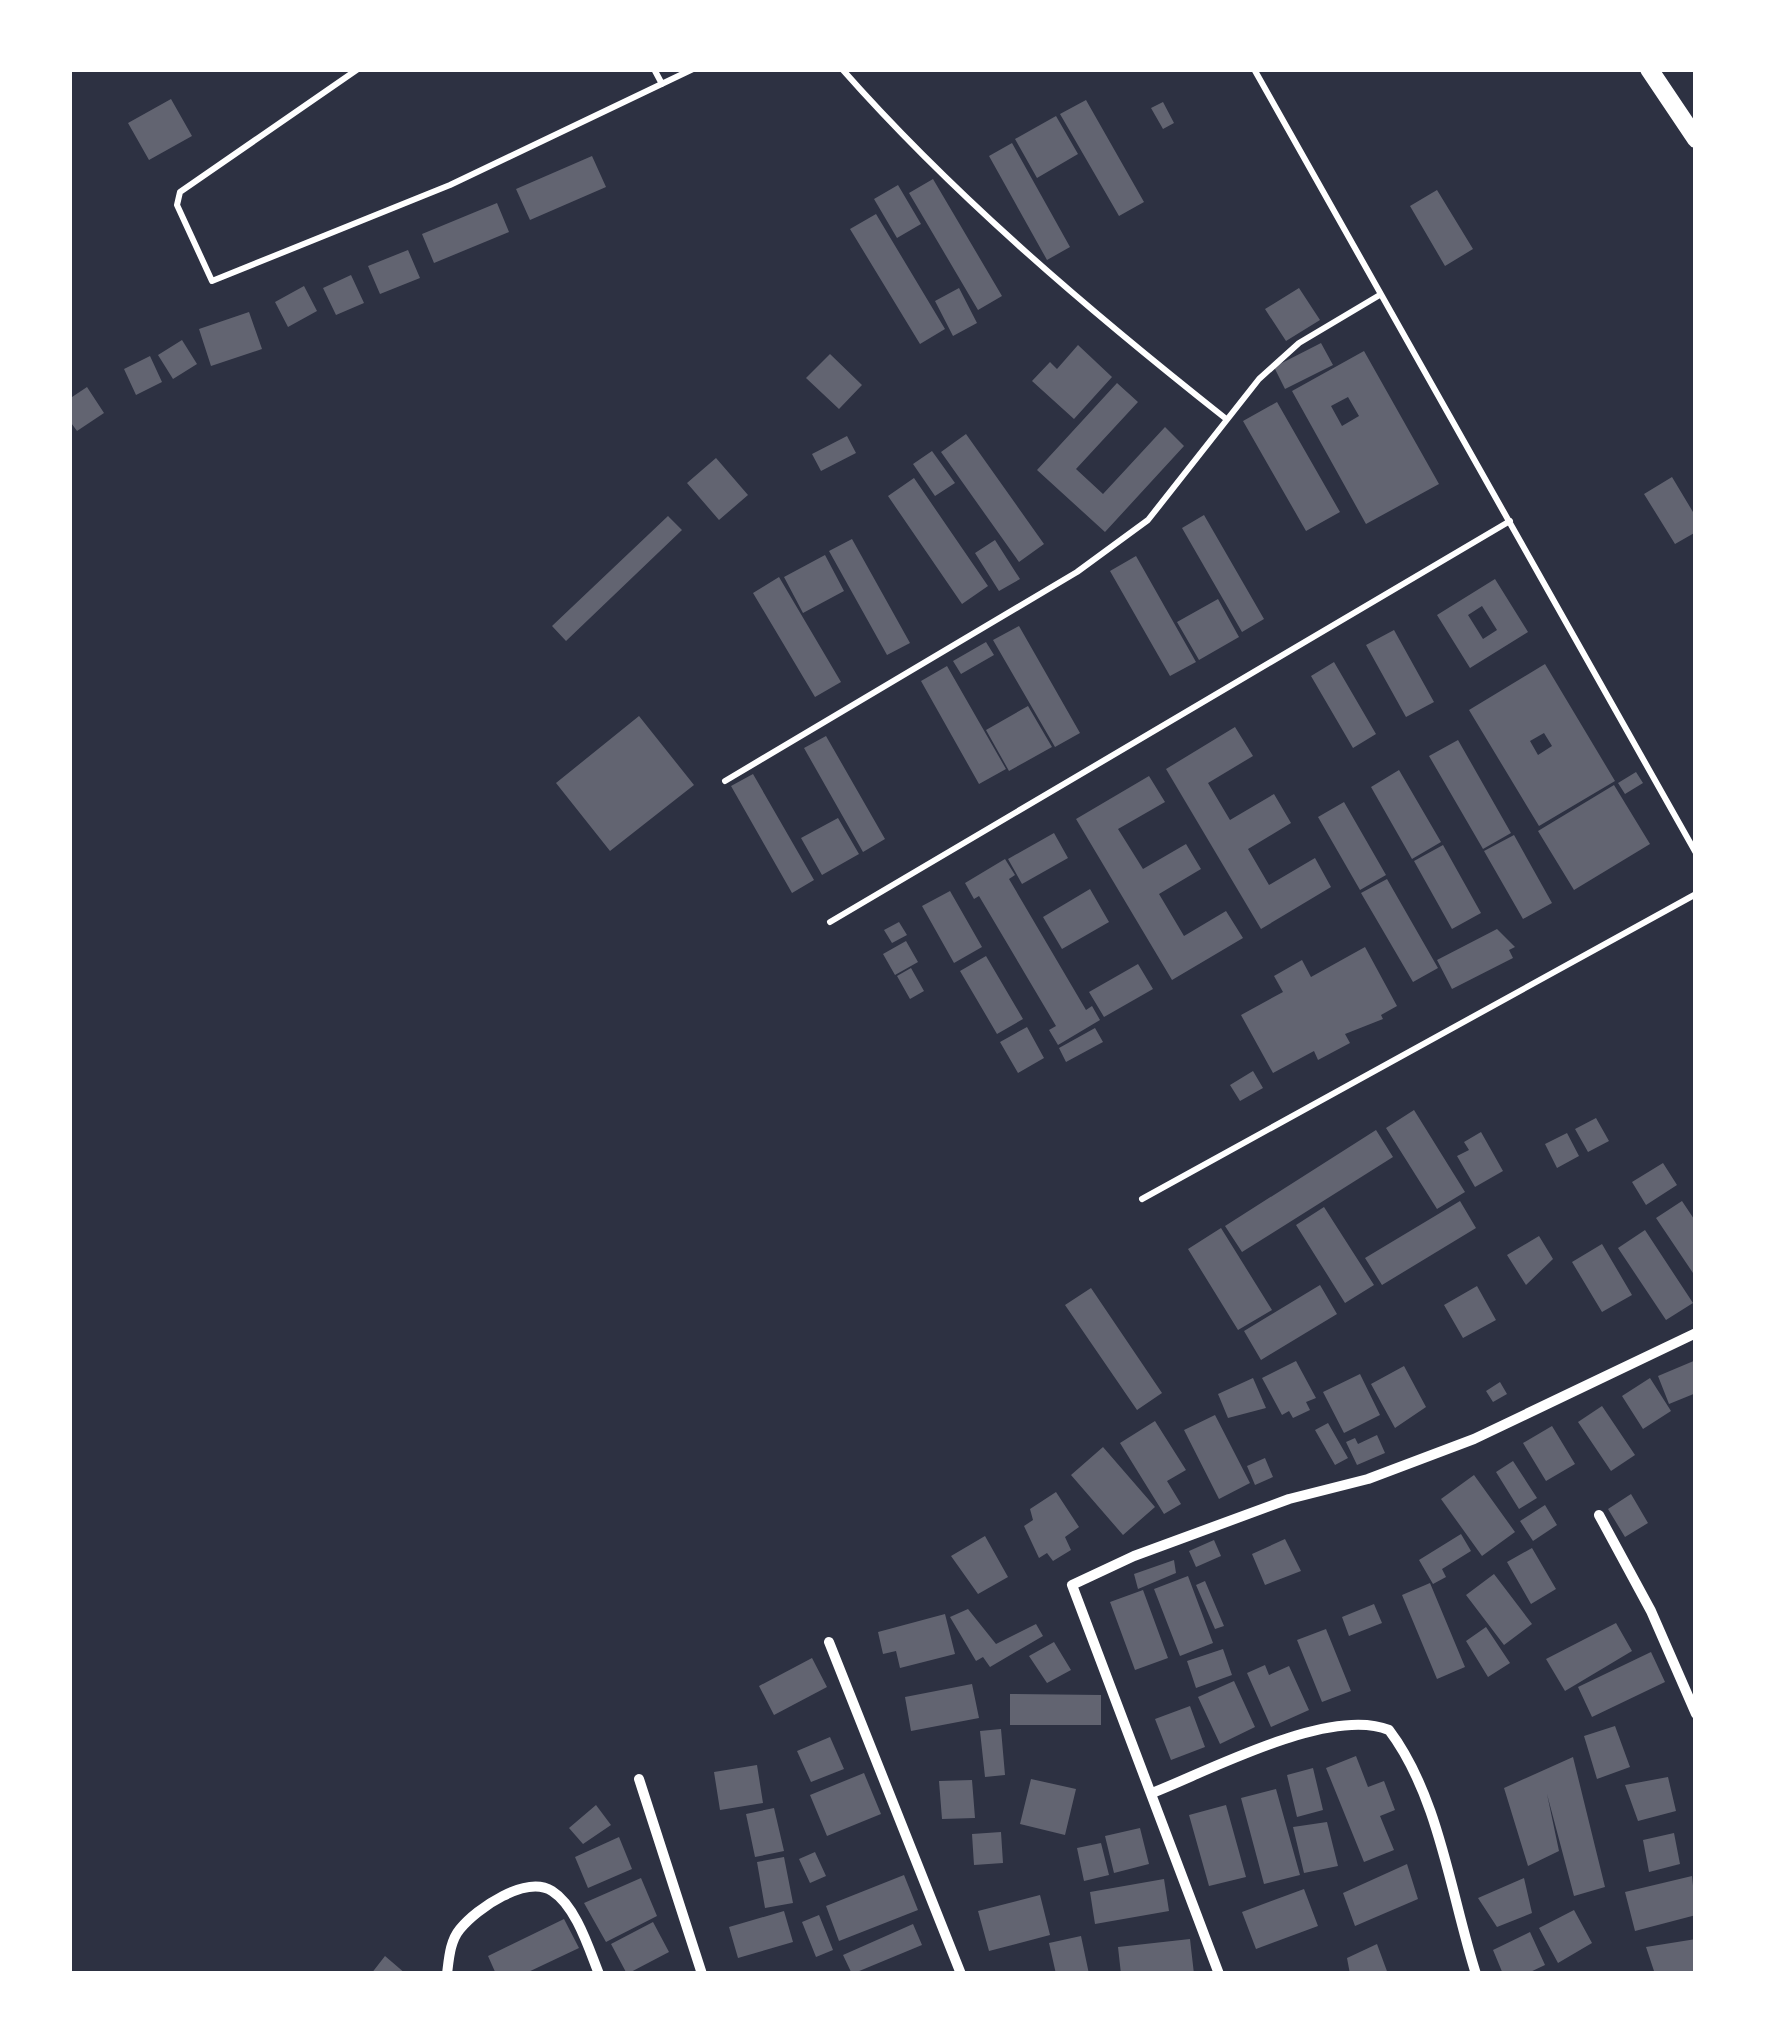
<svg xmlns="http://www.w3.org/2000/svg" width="1765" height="2043" font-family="'Archivo Narrow',sans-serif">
<rect width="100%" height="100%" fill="#2d3142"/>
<!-- building -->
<path fill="#626471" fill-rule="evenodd" d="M 171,99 L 192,136 L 149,160 L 128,123 Z
M 1086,100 L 1144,202 L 1119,216 L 1060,114 Z
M 1163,102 L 1174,123 L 1163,129 L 1151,108 Z
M 1056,116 L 1078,154 L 1037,178 L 1015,139 Z
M 1012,143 L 1070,247 L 1047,260 L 989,156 Z
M 592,156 L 606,187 L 530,220 L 516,189 Z
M 933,179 L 1002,296 L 978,310 L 909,193 Z
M 898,185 L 921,224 L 897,238 L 874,199 Z
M 1437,190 L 1473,249 L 1445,266 L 1410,206 Z
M 497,203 L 509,232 L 434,263 L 422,234 Z
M 876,214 L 945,329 L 920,344 L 850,229 Z
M 408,250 L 420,278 L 380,294 L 368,266 Z
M 351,275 L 364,303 L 336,315 L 323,288 Z
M 304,286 L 317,311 L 288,327 L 275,302 Z
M 959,288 L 977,323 L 953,336 L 935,301 Z
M 1299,288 L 1320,320 L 1286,341 L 1265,309 Z
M 249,312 L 262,349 L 211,366 L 199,329 Z
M 182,340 L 197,364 L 173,379 L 158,355 Z
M 1321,343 L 1333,365 L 1285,389 L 1274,367 Z
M 1078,345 L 1112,377 L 1074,419 L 1032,381 L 1050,362 L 1057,369 Z
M 1364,351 L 1439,484 L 1366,524 L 1292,391 ZM 1348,397 L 1359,416 L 1342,426 L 1331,406 Z
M 830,354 L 862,385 L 839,409 L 806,378 Z
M 150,356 L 162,382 L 136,395 L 124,369 Z
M 1117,383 L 1138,402 L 1076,469 L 1103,494 L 1165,427 L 1184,446 L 1105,532 L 1037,470 Z
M 87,387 L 104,413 L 77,431 L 69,420 L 69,399 Z
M 1277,402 L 1340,512 L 1306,531 L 1243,421 Z
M 966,434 L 1044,544 L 1019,562 L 941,452 Z
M 847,436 L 856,453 L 821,471 L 812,454 Z
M 932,451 L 955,483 L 935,496 L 913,464 Z
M 716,458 L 748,495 L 719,520 L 687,483 Z
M 1672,477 L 1696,517 L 1696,532 L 1675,544 L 1644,494 Z
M 914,478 L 988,586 L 962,604 L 888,496 Z
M 1204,515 L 1264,619 L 1242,632 L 1182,528 Z
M 668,516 L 682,530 L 566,641 L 552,626 Z
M 852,539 L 910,643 L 887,655 L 829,551 Z
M 995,540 L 1020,579 L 999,591 L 975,553 Z
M 825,555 L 844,591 L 803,613 L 784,577 Z
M 1136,556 L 1196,662 L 1170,676 L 1110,571 Z
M 779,577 L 841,682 L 815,697 L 753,593 Z
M 1495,579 L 1528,632 L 1470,668 L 1437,615 ZM 1482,606 L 1497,630 L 1483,639 L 1468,615 Z
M 1218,599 L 1239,637 L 1199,660 L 1177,622 Z
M 1019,626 L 1080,733 L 1055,747 L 993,640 Z
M 1394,630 L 1434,702 L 1406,717 L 1366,645 Z
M 986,642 L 994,655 L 961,674 L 953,661 Z
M 1334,662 L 1376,734 L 1353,748 L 1311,676 Z
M 1545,664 L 1615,781 L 1539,826 L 1469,710 ZM 1544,733 L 1552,746 L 1538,755 L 1530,741 Z
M 947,666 L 1006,769 L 979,784 L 921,681 Z
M 1028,706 L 1052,747 L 1009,771 L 986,730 Z
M 639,716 L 694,785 L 610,851 L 556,783 Z
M 1235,727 L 1253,756 L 1208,783 L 1230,820 L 1274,794 L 1291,823 L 1248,849 L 1269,885 L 1315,858 L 1331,887 L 1261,929 L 1166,769 Z
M 826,736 L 885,839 L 863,852 L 804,748 Z
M 1458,740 L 1511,833 L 1483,849 L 1429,756 Z
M 1399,770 L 1441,842 L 1412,859 L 1371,787 Z
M 1636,772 L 1643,783 L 1625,794 L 1618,783 Z
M 753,774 L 814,880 L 792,893 L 731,786 Z
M 1149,776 L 1165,802 L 1118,829 L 1143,869 L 1186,844 L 1201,869 L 1159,894 L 1184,936 L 1226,911 L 1243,938 L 1172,980 L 1076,819 Z
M 1614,785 L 1650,844 L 1574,890 L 1538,831 Z
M 1344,802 L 1386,875 L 1360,890 L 1318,817 Z
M 838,818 L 859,854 L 822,875 L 801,838 Z
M 1054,833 L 1068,858 L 1022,884 L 1008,859 Z
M 1514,835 L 1552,903 L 1523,919 L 1484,851 Z
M 1443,845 L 1481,913 L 1452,929 L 1414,861 Z
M 1005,859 L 1015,875 L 1009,879 L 1086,1010 L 1092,1006 L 1100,1020 L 1058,1045 L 1049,1030 L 1056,1026 L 979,896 L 974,899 L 965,883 Z
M 1387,879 L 1438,968 L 1413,982 L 1361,893 Z
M 1090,889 L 1109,922 L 1062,949 L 1043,917 Z
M 950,891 L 982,947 L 954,963 L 922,906 Z
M 899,922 L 907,935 L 892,943 L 884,930 Z
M 1497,929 L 1515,947 L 1509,950 L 1513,958 L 1452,989 L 1437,960 Z
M 906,941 L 918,962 L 895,975 L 883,954 Z
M 1365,947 L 1397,1006 L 1381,1015 L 1383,1019 L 1345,1034 L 1350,1043 L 1318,1060 L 1314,1051 L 1273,1073 L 1241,1015 L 1283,992 L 1274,976 L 1302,960 L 1311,977 Z
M 986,956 L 1023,1019 L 997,1034 L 960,971 Z
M 1138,964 L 1153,989 L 1104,1017 L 1089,992 Z
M 911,968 L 924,991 L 910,999 L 897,976 Z
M 1027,1027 L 1044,1058 L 1018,1073 L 1000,1042 Z
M 1095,1028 L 1103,1042 L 1066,1062 L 1059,1048 Z
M 1253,1071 L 1263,1088 L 1240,1101 L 1230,1085 Z
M 1414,1110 L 1465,1192 L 1437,1209 L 1386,1128 Z
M 1596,1118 L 1609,1141 L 1588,1152 L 1575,1129 Z
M 1376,1130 L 1393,1157 L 1242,1252 L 1225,1226 Z
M 1481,1132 L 1503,1171 L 1475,1187 L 1457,1156 L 1469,1150 L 1464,1142 Z
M 1567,1133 L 1579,1156 L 1557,1168 L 1545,1144 Z
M 1663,1163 L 1677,1185 L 1646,1205 L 1632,1182 Z
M 1460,1201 L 1476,1228 L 1382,1285 L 1365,1258 Z
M 1682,1201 L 1696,1222 L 1693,1273 L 1656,1218 Z
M 1324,1207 L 1374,1285 L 1345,1303 L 1296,1225 Z
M 1221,1228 L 1272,1310 L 1238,1330 L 1188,1249 Z
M 1645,1230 L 1693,1303 L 1666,1320 L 1618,1248 Z
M 1539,1236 L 1553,1259 L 1526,1285 L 1507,1255 Z
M 1602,1244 L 1632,1295 L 1602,1312 L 1572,1262 Z
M 1320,1285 L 1337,1314 L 1261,1360 L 1244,1331 Z
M 1477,1286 L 1496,1320 L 1463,1338 L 1444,1305 Z
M 1091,1288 L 1162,1393 L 1137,1410 L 1065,1305 Z
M 1696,1360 L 1696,1393 L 1669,1404 L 1658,1376 Z
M 1296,1361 L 1316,1398 L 1306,1402 L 1310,1410 L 1293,1418 L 1289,1411 L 1282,1415 L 1262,1378 Z
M 1404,1366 L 1426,1407 L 1395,1428 L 1371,1384 Z
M 1360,1374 L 1380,1415 L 1344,1433 L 1323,1392 Z
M 1253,1378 L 1266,1408 L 1228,1418 L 1218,1394 Z
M 1650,1378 L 1671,1411 L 1643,1429 L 1622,1396 Z
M 1500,1382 L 1507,1394 L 1493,1402 L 1486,1391 Z
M 1602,1406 L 1635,1455 L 1611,1471 L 1578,1422 Z
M 1215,1415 L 1250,1483 L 1219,1499 L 1184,1430 Z
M 1155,1421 L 1186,1470 L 1167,1481 L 1181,1504 L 1164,1514 L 1120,1443 Z
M 1328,1423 L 1348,1458 L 1335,1465 L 1315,1430 Z
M 1552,1426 L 1575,1464 L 1546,1481 L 1523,1443 Z
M 1377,1435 L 1385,1453 L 1357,1465 L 1346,1442 L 1355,1438 L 1358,1444 Z
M 1103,1447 L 1155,1507 L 1123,1535 L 1071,1475 Z
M 1265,1458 L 1273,1477 L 1255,1485 L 1247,1466 Z
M 1513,1461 L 1537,1498 L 1519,1509 L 1496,1472 Z
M 1474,1475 L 1515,1532 L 1482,1556 L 1441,1499 Z
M 1056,1492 L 1079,1527 L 1065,1537 L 1071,1550 L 1053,1561 L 1047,1553 L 1039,1558 L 1024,1526 L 1033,1520 L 1030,1509 Z
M 1631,1494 L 1648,1523 L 1625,1537 L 1608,1509 Z
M 1545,1505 L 1557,1525 L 1533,1541 L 1520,1521 Z
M 1461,1534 L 1471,1551 L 1442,1569 L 1446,1577 L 1433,1584 L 1419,1560 Z
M 985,1536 L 1008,1577 L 978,1594 L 951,1556 Z
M 1285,1539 L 1301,1571 L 1265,1585 L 1252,1554 Z
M 1214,1540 L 1221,1556 L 1196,1567 L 1189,1551 Z
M 1532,1548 L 1556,1589 L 1531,1604 L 1507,1562 Z
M 1174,1560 L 1176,1573 L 1138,1589 L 1134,1574 Z
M 1494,1574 L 1532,1624 L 1504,1645 L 1466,1595 Z
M 1188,1576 L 1213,1643 L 1180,1656 L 1154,1589 Z
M 1205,1581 L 1224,1626 L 1215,1629 L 1196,1585 Z
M 1430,1583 L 1465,1667 L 1437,1679 L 1402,1595 Z
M 1143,1590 L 1168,1658 L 1135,1670 L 1110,1602 Z
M 1374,1604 L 1382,1623 L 1349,1636 L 1342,1617 Z
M 968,1609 L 996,1644 L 1036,1624 L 1043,1636 L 990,1667 L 983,1657 L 976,1661 L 950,1617 Z
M 945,1614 L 955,1654 L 900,1668 L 896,1651 L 883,1654 L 878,1632 Z
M 1616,1623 L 1632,1651 L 1565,1691 L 1546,1659 Z
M 1486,1627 L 1510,1663 L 1488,1677 L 1466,1641 Z
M 1326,1629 L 1351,1691 L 1322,1702 L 1297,1640 Z
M 1054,1642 L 1071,1670 L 1047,1683 L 1029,1656 Z
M 1223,1649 L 1232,1675 L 1196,1688 L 1187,1661 Z
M 1651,1652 L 1665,1682 L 1592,1717 L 1578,1687 Z
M 812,1658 L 827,1687 L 774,1715 L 759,1686 Z
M 1265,1665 L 1269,1675 L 1289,1666 L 1309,1710 L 1271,1727 L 1247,1673 Z
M 1234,1681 L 1255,1727 L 1220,1744 L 1198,1697 Z
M 972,1684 L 979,1718 L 911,1731 L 905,1697 Z
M 1010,1694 L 1101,1695 L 1101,1725 L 1010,1725 Z
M 1190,1706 L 1205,1747 L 1171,1760 L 1155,1719 Z
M 1615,1726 L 1630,1767 L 1597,1779 L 1584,1736 Z
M 1001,1729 L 1005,1775 L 985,1777 L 980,1731 Z
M 830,1737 L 844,1769 L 811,1782 L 797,1751 Z
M 1356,1756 L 1368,1787 L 1384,1781 L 1395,1810 L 1380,1816 L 1394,1850 L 1364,1862 L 1326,1768 Z
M 1573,1757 L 1605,1887 L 1574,1896 L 1547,1794 L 1559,1851 L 1528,1866 L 1504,1788 Z
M 757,1765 L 763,1803 L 720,1810 L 714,1772 Z
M 1313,1768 L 1323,1810 L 1297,1817 L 1287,1775 Z
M 864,1773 L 881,1814 L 827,1836 L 810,1795 Z
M 1668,1777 L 1676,1811 L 1638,1821 L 1625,1785 Z
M 1031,1779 L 1076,1789 L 1065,1835 L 1020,1824 Z
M 972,1780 L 975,1818 L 942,1819 L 939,1781 Z
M 1276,1789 L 1300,1875 L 1264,1884 L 1241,1798 Z
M 596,1805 L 611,1825 L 583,1844 L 569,1828 Z
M 1226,1805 L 1246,1877 L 1209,1886 L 1189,1815 Z
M 774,1808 L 784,1851 L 755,1857 L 746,1814 Z
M 1327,1822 L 1338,1866 L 1304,1873 L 1293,1827 Z
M 1140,1828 L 1149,1864 L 1114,1873 L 1105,1836 Z
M 1001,1832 L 1003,1863 L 974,1865 L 972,1834 Z
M 1674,1833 L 1680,1864 L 1649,1872 L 1643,1840 Z
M 619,1837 L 632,1869 L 588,1888 L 575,1857 Z
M 1101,1843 L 1109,1875 L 1084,1881 L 1077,1848 Z
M 815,1852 L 826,1876 L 810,1883 L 799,1859 Z
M 784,1857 L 793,1903 L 765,1908 L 757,1862 Z
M 1407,1864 L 1418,1899 L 1355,1926 L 1343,1893 Z
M 904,1875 L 918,1910 L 839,1941 L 826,1906 Z
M 1692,1876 L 1696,1915 L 1635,1931 L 1625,1892 Z
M 641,1878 L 657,1916 L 606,1942 L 584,1903 Z
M 1524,1878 L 1532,1913 L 1497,1927 L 1478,1898 Z
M 1164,1879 L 1169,1911 L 1095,1924 L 1090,1892 Z
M 1304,1889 L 1318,1926 L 1256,1949 L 1242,1912 Z
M 1040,1895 L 1050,1935 L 989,1951 L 978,1911 Z
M 1574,1910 L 1592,1943 L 1558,1963 L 1539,1928 Z
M 784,1911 L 793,1942 L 738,1958 L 729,1927 Z
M 819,1915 L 833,1950 L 816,1957 L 802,1922 Z
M 564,1919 L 579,1948 L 524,1974 L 496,1974 L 488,1956 Z
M 653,1922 L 669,1952 L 627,1974 L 611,1944 Z
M 913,1924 L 922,1945 L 852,1974 L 843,1955 Z
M 1530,1932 L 1545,1965 L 1526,1974 L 1503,1974 L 1493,1950 Z
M 1081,1936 L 1089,1974 L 1056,1974 L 1049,1943 Z
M 1190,1939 L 1194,1974 L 1121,1974 L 1118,1947 Z
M 1696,1939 L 1696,1971 L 1655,1974 L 1646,1947 Z
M 1377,1944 L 1388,1974 L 1350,1974 L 1347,1958 Z
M 385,1956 L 406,1974 L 371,1974 Z"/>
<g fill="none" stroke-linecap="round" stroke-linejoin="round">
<!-- service -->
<path stroke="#fff" stroke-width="6" d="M 358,69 L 180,192 L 177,205 L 212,281 L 450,185 L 693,69
M 654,69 L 662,84
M 842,69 C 955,197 1091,312 1225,418
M 1254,69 L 1696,853
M 725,781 L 1077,572 L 1148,520 L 1259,379 L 1299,343 L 1378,296
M 830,922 L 1510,521
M 1142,1199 L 1696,894"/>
<!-- minor -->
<path stroke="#fff" stroke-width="10" d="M 1599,1515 L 1651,1611 L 1696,1714
M 829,1642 L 961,1974
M 639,1779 L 702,1974
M 1152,1793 C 1211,1770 1330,1706 1389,1730 C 1439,1796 1451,1896 1476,1974
M 447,1974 C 449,1958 450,1941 460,1929 C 477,1908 526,1875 552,1891 C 576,1906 589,1949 599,1974
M 1219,1974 L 1072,1585 L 1134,1556 L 1289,1499 L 1368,1479 L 1474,1439 L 1696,1333"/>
<!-- trunk -->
<path stroke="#fff" stroke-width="18" d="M 1649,69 L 1696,139"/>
</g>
<!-- border -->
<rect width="1765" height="2043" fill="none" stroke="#ffffff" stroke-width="144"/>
</svg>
